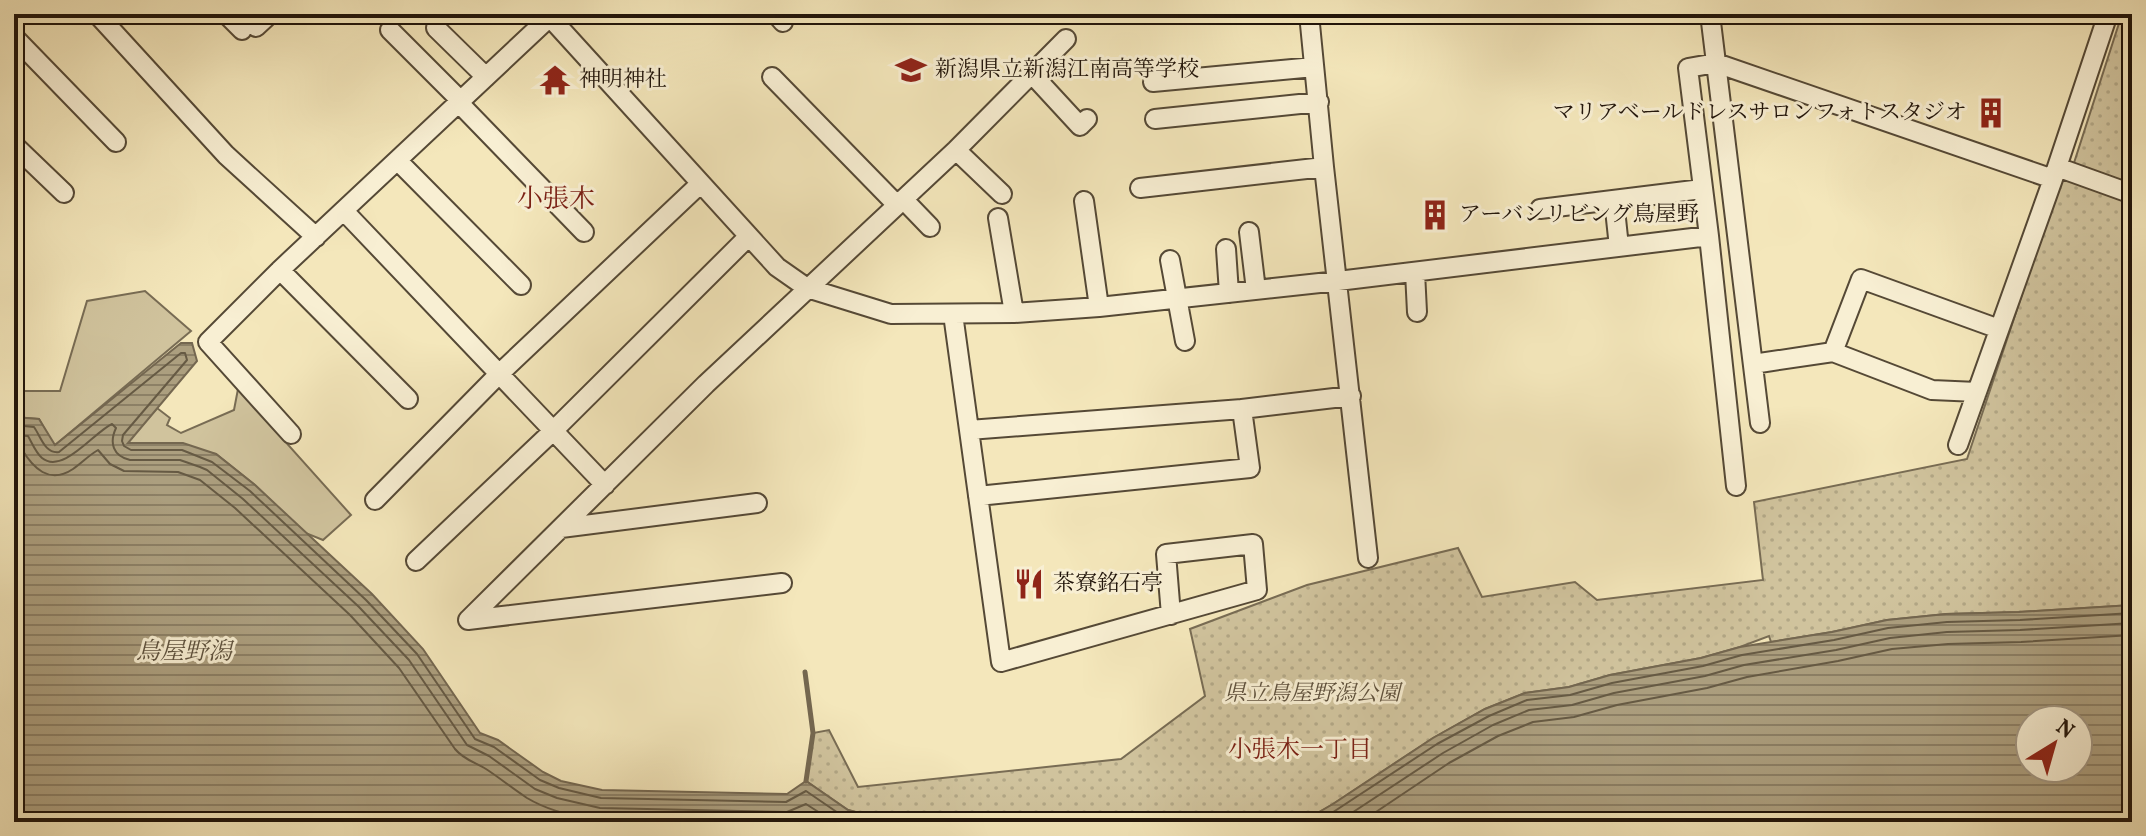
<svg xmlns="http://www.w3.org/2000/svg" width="2146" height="836" font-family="Vollkorn,'Noto Serif JP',serif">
<defs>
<pattern id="park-dots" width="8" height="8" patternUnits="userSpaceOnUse" patternTransform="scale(2)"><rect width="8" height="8" fill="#d0c39d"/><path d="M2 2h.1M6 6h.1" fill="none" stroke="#b2a786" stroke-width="1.8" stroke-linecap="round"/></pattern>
<pattern id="water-rules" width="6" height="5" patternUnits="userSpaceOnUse" patternTransform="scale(2)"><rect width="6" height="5" fill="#ac9f7f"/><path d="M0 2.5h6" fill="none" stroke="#8c8066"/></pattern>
</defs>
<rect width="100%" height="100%" fill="#f4e7bb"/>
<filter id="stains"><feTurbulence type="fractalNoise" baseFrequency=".0025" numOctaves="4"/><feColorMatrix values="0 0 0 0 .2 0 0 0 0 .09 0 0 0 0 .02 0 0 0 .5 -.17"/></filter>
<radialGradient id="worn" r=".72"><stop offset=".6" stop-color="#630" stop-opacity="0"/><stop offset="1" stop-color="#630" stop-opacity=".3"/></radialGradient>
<!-- grass -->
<path fill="#d0c39d" stroke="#786c54" stroke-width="2" d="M 145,291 L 191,331 L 54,446 L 39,419 L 14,417 L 14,391 L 60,391 L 87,301 Z
M 238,389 L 351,515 L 323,540 L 303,532 L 255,485 L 216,454 L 127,443 L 157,408 L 170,418 L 167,425 L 181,433 L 234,410 Z"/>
<!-- park -->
<path fill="url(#park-dots)" stroke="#786c54" stroke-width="2" d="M 2122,14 L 2132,14 L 2132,605 L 2019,612 L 1946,614 L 1887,620 L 1832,632 L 1771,642 L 1769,636 L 1740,647 L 1701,658 L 1610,675 L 1569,687 L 1525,693 L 1485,709 L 1433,738 L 1333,804 L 1302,822 L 893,822 L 848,810 L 806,781 L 813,733 L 829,730 L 858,787 L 1121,759 L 1205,696 L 1190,629 L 1307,585 L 1458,548 L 1482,597 L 1575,582 L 1597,600 L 1763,580 L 1754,502 L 1967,459 L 2060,181 L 2073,166 Z"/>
<!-- water -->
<path fill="url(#water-rules)" stroke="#746750" stroke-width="2" fill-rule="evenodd" d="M 181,343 L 192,343 L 197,361 L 128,443 L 183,443 L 216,454 L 255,485 L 372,594 L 423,649 L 480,733 L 498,740 L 543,772 L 561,781 L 602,790 L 787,794 L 806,781 L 848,810 L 893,822 L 14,822 L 14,417 L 39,419 L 55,445 Z
M 2132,605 L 2132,822 L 1302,822 L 1333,804 L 1433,738 L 1485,709 L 1525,693 L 1569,687 L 1610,675 L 1701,658 L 1740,647 L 1832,632 L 1887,620 L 1946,614 L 2019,612 ZM 2030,720 L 2078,720 L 2078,768 L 2030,768 Z"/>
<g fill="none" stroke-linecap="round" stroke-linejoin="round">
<!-- shore -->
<path stroke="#665a44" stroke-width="2" d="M 14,425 L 34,427 C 41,437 45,454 59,452 L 181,353 L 185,353 L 187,360 L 123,435 L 122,441 L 124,446 L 131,450 L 182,450 L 212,462 L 250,491 L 366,600 L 417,654 L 475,739 L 494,747 L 540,780 L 559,788 L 601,798 L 786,802 L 806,791 L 844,817 L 862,822
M 14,435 L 28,436 C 32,443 36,453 42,458 C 63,475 94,432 112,424 L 116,428 C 109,443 113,456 130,460 L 180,460 L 200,467 L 207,470 L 243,499 L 359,607 L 409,660 L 467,745 L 489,756 L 535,789 L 557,798 L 600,808 L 787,812 L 806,804 L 834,822
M 14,447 L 21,448 C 33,468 49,485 73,469 C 82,463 89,455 98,450 L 110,464 L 124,471 L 178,472 L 200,480 L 235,508 L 350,615 L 399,668 L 455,749 C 464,760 475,762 486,769 C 500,778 513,789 527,798 C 571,824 625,821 674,822
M 1318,822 L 1437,744 L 1489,716 L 1527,700 L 1570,695 L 1612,683 L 1703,666 L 1742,655 L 1834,640 L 1888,628 L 1947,622 L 2020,620 L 2132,613
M 1338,822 L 1443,753 L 1493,725 L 1529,710 L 1572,705 L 1614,693 L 1705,676 L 1744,665 L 1836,650 L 1890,638 L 1947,632 L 2020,630 L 2132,623
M 1361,822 L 1449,763 L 1498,736 L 1533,722 L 1574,717 L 1617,705 L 1707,688 L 1747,677 L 1838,661 L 1892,649 L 1948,644 L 2021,642 L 2132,635"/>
<!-- stream -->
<path stroke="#746750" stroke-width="5" d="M 805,672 L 813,733 L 806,781"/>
<!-- street casing -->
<g stroke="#554936" stroke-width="22">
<path id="street" d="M 97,14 L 226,155 L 316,237
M 226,14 L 242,30
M 547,14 L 777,267 L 807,288 L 891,314 L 1014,313 L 1099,307 L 1338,281 L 1709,236
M 776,14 L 783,22
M 1309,14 L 1324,167 L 1368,558
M 1711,22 L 1760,423
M 256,27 L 270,14
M 436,28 L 486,77
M 390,30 L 461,101
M 14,37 L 116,142
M 1032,74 L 1080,126 L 1087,119
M 772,77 L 897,205
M 1153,82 L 1314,67
M 459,103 L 584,232
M 1155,119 L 1319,102
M 14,145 L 64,193
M 956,150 L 1002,194
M 398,161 L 521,285
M 2057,167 L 2132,194
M 1140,188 L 1324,167
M 903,199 L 930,227
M 1614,200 L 1619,247
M 1084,201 L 1099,307
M 1540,209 L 1702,189
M 344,211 L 605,485
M 998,218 L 1014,313
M 1249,232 L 1256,290
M 1226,249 L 1229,293
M 1170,260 L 1185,341
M 280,270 L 408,399
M 1415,272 L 1417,312
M 953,314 L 1001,662 L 1257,590 L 1253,544 L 1166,554 L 1171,615
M 1833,352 L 1861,279 L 1999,329
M 1753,364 L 1833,352 L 1932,390 L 1977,392
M 969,430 L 1242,409 L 1351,396
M 291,434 L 208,342 L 280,270 L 553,14
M 1958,445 L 2053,179
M 1736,486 L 1709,236 L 1688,68 L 1716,63 L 2053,179 L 2108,14
M 978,496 L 1250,468 L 1242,409
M 375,500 L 499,374 L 700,184
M 561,528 L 757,503
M 416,561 L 553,431 L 749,236
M 468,620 L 706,384 L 956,150 L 1066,39
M 468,620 L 782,583"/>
</g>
<!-- street -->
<use href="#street" stroke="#f8efd3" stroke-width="18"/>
</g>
<!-- icons -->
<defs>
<g id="school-bare" transform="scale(2.4)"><path d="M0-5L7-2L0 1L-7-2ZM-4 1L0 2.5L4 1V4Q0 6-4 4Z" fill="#8f2418" stroke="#f8efd3" stroke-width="2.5" paint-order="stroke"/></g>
<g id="temple-bare" transform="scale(2.4)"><path d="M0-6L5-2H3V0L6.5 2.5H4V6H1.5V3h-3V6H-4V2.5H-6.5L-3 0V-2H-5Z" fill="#8f2418" stroke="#f8efd3" stroke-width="2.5" paint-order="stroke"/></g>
<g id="building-bare" transform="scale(2.4)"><path d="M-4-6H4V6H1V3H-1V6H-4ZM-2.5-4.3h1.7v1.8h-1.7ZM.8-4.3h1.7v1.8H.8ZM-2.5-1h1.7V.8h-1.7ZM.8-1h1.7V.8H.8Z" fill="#8f2418" stroke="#f8efd3" stroke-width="2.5" paint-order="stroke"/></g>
<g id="restaurant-bare" transform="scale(2.4)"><path d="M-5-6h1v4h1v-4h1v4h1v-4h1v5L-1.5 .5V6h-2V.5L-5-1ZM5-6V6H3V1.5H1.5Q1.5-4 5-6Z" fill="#8f2418" stroke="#f8efd3" stroke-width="2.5" paint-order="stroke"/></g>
</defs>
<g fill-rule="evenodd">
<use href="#school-bare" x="911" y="70"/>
<use href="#temple-bare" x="555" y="80"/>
<use href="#building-bare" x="1991" y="113"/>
<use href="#building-bare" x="1435" y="215"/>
<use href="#restaurant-bare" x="1029" y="584"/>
</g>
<g text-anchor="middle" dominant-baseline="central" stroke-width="6" stroke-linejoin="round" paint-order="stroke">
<!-- poi labels -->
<g font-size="22" fill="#20140a" stroke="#f8efd3" text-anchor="start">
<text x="935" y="70">新潟県立新潟江南高等学校</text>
<text x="579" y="80">神明神社</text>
<text x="1967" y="113" text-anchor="end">マリアベールドレスサロンフォトスタジオ</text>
<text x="1459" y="215">アーバンリビング鳥屋野</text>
<text x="1053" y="584">茶寮銘石亭</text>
</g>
<!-- park labels -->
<g font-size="22" font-style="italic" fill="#5e513d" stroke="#f8efd3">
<text x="1312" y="694">県立鳥屋野潟公園</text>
</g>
<!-- water labels -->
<g font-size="24" font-style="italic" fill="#5f533f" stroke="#f8efd3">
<text x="184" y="653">鳥屋野潟</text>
</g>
<!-- neighbourhood labels -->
<g font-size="24" fill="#7a1f14" stroke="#f8efd3">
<text x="1300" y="751">小張木一丁目</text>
</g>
<!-- quarter labels -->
<g font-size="26" fill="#7a1f14" stroke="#f8efd3">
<text x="556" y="200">小張木</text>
</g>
</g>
<!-- margin -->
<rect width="2146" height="836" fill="none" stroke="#f4e7bb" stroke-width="48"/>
<rect x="16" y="16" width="2114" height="804" fill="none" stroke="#20140a" stroke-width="4"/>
<rect x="24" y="24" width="2098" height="788" fill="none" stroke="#20140a" stroke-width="2"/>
<!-- north arrow -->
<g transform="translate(2054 744) rotate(37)"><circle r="38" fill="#f8efd3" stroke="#a29783" stroke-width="2"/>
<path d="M0-6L14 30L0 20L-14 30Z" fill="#8f2418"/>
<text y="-12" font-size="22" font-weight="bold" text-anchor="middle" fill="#20140a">N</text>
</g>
<rect width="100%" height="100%" filter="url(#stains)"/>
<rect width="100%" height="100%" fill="url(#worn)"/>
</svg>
